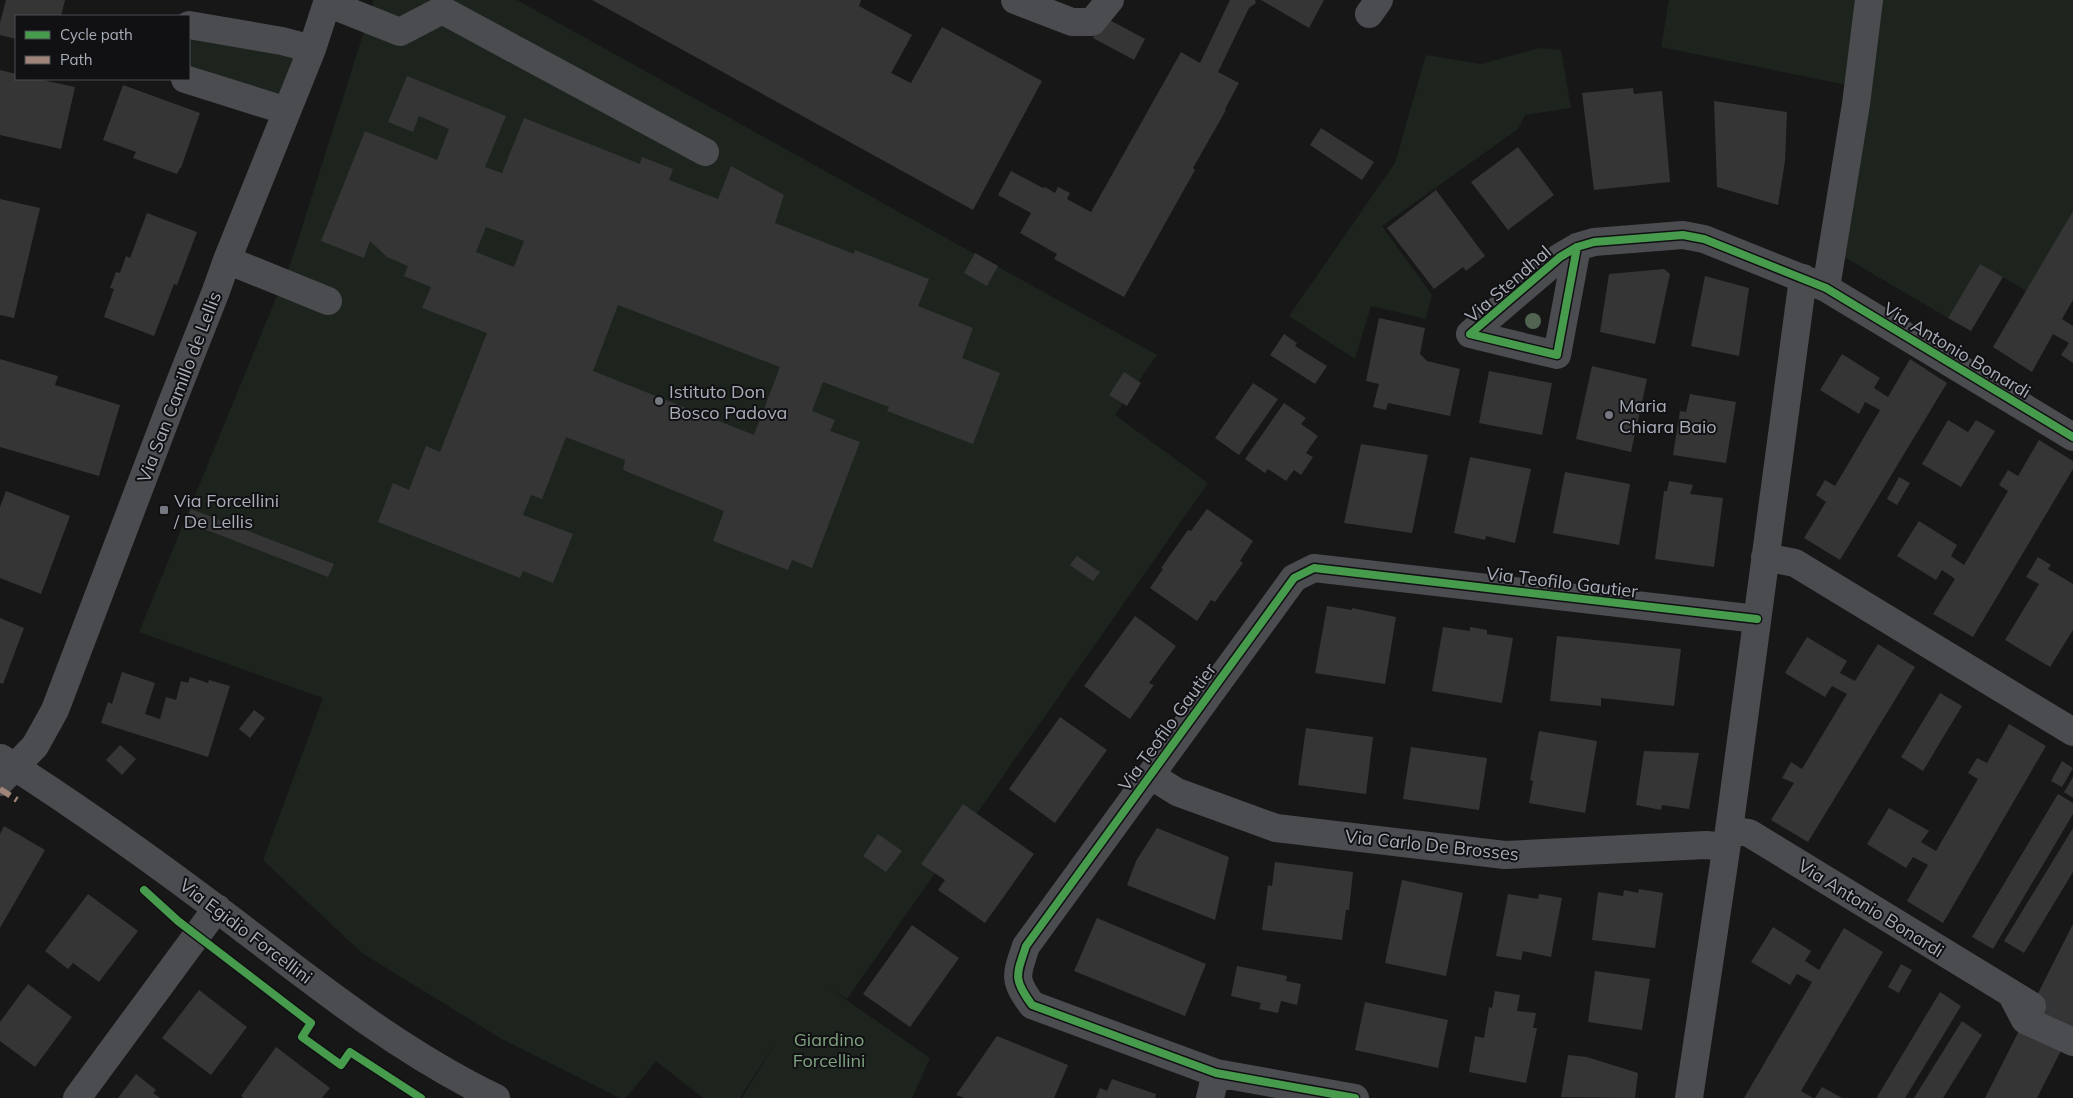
<svg xmlns="http://www.w3.org/2000/svg" width="2073" height="1098" font-family="Mulish,sans-serif">
<rect width="100%" height="100%" fill="#171717"/>
<!-- green -->
<path fill="#1d241e" d="M 374,0 L 517,0 L 1157,355 L 1115,415 L 1208,483 L 847,999 L 829,988 L 930,1058 L 912,1098 L 742,1098 L 779,1037 L 740,1098 L 703,1098 L 656,1061 L 626,1098 L 620,1098 L 500,1038 L 362,953 L 263,860 L 323,698 L 139,632 L 292,259 Z
M 1669,0 L 1858,0 L 1847,85 L 1661,47 Z
M 1876,0 L 2073,0 L 2073,211 L 2027,291 L 1980,264 L 1948,318 L 1841,255 Z
M 189,26 L 312,49 L 287,111 L 189,79 Z
M 1540,48 L 1561,50 L 1571,108 L 1525,115 L 1518,129 L 1382,226 L 1432,295 L 1426,319 L 1371,306 L 1355,359 L 1289,316 L 1395,163 L 1426,55 L 1481,64 Z"/>
<!-- building -->
<path fill="#353536" fill-rule="evenodd" d="M 6,0 L 65,0 L 61,16 L 16,16 L 16,39 L 0,35 L 0,23 Z
M 592,0 L 861,0 L 859,6 L 912,35 L 891,73 L 911,83 L 942,27 L 1042,81 L 973,210 Z
M 1230,0 L 1255,0 L 1256,3 L 1249,8 L 1218,72 L 1239,83 L 1225,109 L 1226,110 L 1193,168 L 1195,170 L 1124,297 L 1054,259 L 1057,254 L 1020,233 L 1031,213 L 998,195 L 1011,171 L 1043,188 L 1045,187 L 1055,193 L 1058,187 L 1070,193 L 1067,199 L 1091,212 L 1181,52 L 1200,63 Z
M 1261,0 L 1324,0 L 1309,28 Z
M 1104,17 L 1145,39 L 1134,60 L 1093,38 Z
M 0,70 L 16,74 L 16,79 L 38,79 L 75,87 L 61,149 L 0,135 Z
M 407,76 L 506,116 L 485,167 L 502,173 L 524,118 L 640,164 L 642,157 L 673,169 L 669,180 L 718,199 L 731,166 L 784,195 L 775,223 L 854,254 L 855,250 L 929,279 L 918,306 L 973,328 L 962,358 L 1000,373 L 973,444 L 887,411 L 889,407 L 823,382 L 812,411 L 835,420 L 830,431 L 860,442 L 812,568 L 792,560 L 788,570 L 713,541 L 724,511 L 623,470 L 625,460 L 566,437 L 542,499 L 531,495 L 523,515 L 573,534 L 553,583 L 523,571 L 520,578 L 378,522 L 393,483 L 409,490 L 426,446 L 440,452 L 487,333 L 422,308 L 431,287 L 404,276 L 408,266 L 387,257 L 370,241 L 364,258 L 321,241 L 365,131 L 437,160 L 449,129 L 419,116 L 413,132 L 388,122 ZM 486,227 L 524,241 L 514,267 L 476,252 ZM 618,305 L 780,367 L 754,435 L 593,371 Z
M 123,85 L 200,113 L 181,168 L 180,168 L 177,174 L 133,158 L 136,152 L 103,140 Z
M 1633,88 L 1634,94 L 1662,91 L 1670,182 L 1594,190 L 1582,93 Z
M 1714,101 L 1787,112 L 1785,161 L 1778,205 L 1717,187 Z
M 1321,128 L 1374,162 L 1362,180 L 1310,145 Z
M 1518,147 L 1554,195 L 1508,230 L 1471,182 Z
M 1436,190 L 1485,256 L 1466,271 L 1463,267 L 1434,289 L 1387,228 Z
M 0,199 L 40,208 L 14,318 L 0,315 Z
M 2073,211 L 2073,300 L 2062,319 L 2073,326 L 2073,363 L 2061,355 L 2069,343 L 2053,334 L 2032,372 L 1993,347 Z
M 147,213 L 197,232 L 177,285 L 174,284 L 154,336 L 104,317 L 114,289 L 110,288 L 116,272 L 120,273 L 126,256 L 130,258 Z
M 975,253 L 998,266 L 987,286 L 964,273 Z
M 1980,264 L 2003,277 L 1971,331 L 1948,318 Z
M 1664,269 L 1670,274 L 1655,344 L 1600,332 L 1609,274 Z
M 1705,276 L 1749,288 L 1739,356 L 1691,346 Z
M 1379,318 L 1425,328 L 1420,354 L 1427,361 L 1460,369 L 1450,416 L 1388,403 L 1386,410 L 1373,407 L 1379,384 L 1366,381 Z
M 1284,334 L 1297,343 L 1295,346 L 1327,366 L 1315,384 L 1270,355 Z
M 1842,354 L 1880,378 L 1874,388 L 1888,397 L 1910,359 L 1947,383 L 1840,560 L 1804,538 L 1826,502 L 1816,495 L 1825,480 L 1835,486 L 1880,410 L 1865,402 L 1859,414 L 1820,390 Z
M 0,359 L 58,376 L 55,385 L 120,405 L 99,476 L 0,447 Z
M 1592,366 L 1647,379 L 1631,452 L 1576,439 Z
M 1489,371 L 1552,383 L 1542,435 L 1479,423 Z
M 1124,372 L 1141,383 L 1127,406 L 1109,395 Z
M 1253,383 L 1278,399 L 1239,455 L 1215,438 Z
M 1690,394 L 1736,402 L 1726,463 L 1673,455 L 1680,411 L 1686,412 Z
M 1284,403 L 1306,418 L 1301,424 L 1318,436 L 1306,453 L 1313,457 L 1301,475 L 1294,470 L 1286,481 L 1268,469 L 1265,473 L 1245,459 Z
M 1948,420 L 1968,432 L 1976,420 L 1995,431 L 1961,487 L 1922,464 Z
M 2039,440 L 2073,461 L 2073,469 L 1973,637 L 1933,614 L 1955,579 L 1942,570 L 1936,580 L 1897,556 L 1919,521 L 1957,545 L 1951,556 L 1964,565 L 2008,491 L 1999,485 L 2008,470 L 2018,476 Z
M 1361,444 L 1428,455 L 1412,533 L 1344,523 Z
M 1470,457 L 1531,469 L 1515,543 L 1486,536 L 1485,540 L 1454,533 Z
M 1565,472 L 1630,484 L 1619,545 L 1553,533 Z
M 1899,477 L 1910,483 L 1897,505 L 1887,499 Z
M 1669,481 L 1693,485 L 1690,494 L 1723,498 L 1714,567 L 1655,559 L 1664,491 L 1667,491 Z
M 6,491 L 70,516 L 41,594 L 0,578 L 0,507 Z
M 191,509 L 334,564 L 328,577 L 186,522 Z
M 1207,509 L 1253,541 L 1240,561 L 1243,563 L 1215,602 L 1211,600 L 1197,621 L 1150,588 L 1163,569 L 1161,568 L 1188,530 L 1191,531 Z
M 1077,556 L 1100,572 L 1093,581 L 1070,565 Z
M 2038,557 L 2051,565 L 2048,569 L 2073,584 L 2073,630 L 2050,667 L 2005,640 L 2039,584 L 2026,577 Z
M 1327,606 L 1352,610 L 1352,608 L 1396,617 L 1385,684 L 1315,673 Z
M 1135,616 L 1176,646 L 1149,683 L 1154,685 L 1130,719 L 1084,686 Z
M 0,618 L 24,628 L 3,684 L 0,683 Z
M 1443,627 L 1470,631 L 1470,627 L 1487,630 L 1487,634 L 1513,638 L 1502,703 L 1432,691 Z
M 1557,636 L 1681,649 L 1674,706 L 1601,698 L 1601,706 L 1550,701 Z
M 1807,637 L 1847,661 L 1840,673 L 1855,681 L 1878,644 L 1915,667 L 1808,842 L 1771,820 L 1794,783 L 1782,778 L 1791,762 L 1802,769 L 1847,694 L 1832,686 L 1825,697 L 1785,673 Z
M 122,672 L 155,683 L 145,714 L 160,719 L 166,697 L 176,700 L 181,681 L 188,683 L 190,677 L 208,683 L 209,680 L 230,686 L 208,757 L 101,723 L 108,702 L 112,704 Z
M 1940,693 L 1962,706 L 1923,771 L 1901,757 Z
M 254,710 L 265,718 L 250,738 L 239,729 Z
M 1060,717 L 1107,750 L 1055,823 L 1009,789 Z
M 2009,724 L 2046,746 L 1943,923 L 1907,901 L 1928,865 L 1913,857 L 1906,868 L 1867,844 L 1889,808 L 1929,831 L 1921,842 L 1936,851 L 1978,779 L 1968,773 L 1977,758 L 1987,763 Z
M 1306,728 L 1373,737 L 1366,794 L 1298,785 Z
M 1539,731 L 1597,741 L 1585,813 L 1529,803 L 1533,781 L 1530,780 Z
M 120,745 L 136,759 L 122,775 L 106,760 Z
M 1411,747 L 1487,758 L 1479,810 L 1403,799 Z
M 1644,751 L 1699,753 L 1689,809 L 1662,805 L 1661,810 L 1636,805 Z
M 2062,761 L 2073,768 L 2062,787 L 2051,781 Z
M 2073,777 L 2073,798 L 2064,792 Z
M 2058,794 L 2073,803 L 2073,814 L 1993,949 L 1972,937 Z
M 963,804 L 1034,854 L 985,923 L 938,890 L 945,880 L 921,864 Z
M 4,826 L 45,850 L 0,928 L 0,834 Z
M 1157,828 L 1229,857 L 1215,920 L 1127,885 L 1136,861 Z
M 2073,828 L 2073,872 L 2024,953 L 2004,941 Z
M 878,834 L 902,851 L 886,872 L 863,856 Z
M 1275,862 L 1353,872 L 1349,910 L 1346,910 L 1342,940 L 1262,930 L 1268,885 L 1272,886 Z
M 1402,880 L 1463,893 L 1446,976 L 1385,963 Z
M 1639,889 L 1663,893 L 1655,948 L 1592,940 L 1598,892 L 1623,896 L 1624,890 L 1638,893 Z
M 88,894 L 138,931 L 99,982 L 73,963 L 68,969 L 45,951 Z
M 1508,894 L 1538,899 L 1539,894 L 1562,898 L 1551,957 L 1523,951 L 1521,960 L 1496,956 Z
M 1097,918 L 1206,964 L 1185,1016 L 1074,971 Z
M 2073,924 L 2073,1027 L 2037,1098 L 1985,1098 Z
M 912,925 L 959,958 L 910,1027 L 863,994 Z
M 1773,927 L 1811,951 L 1805,961 L 1819,970 L 1844,928 L 1883,952 L 1801,1091 L 1813,1098 L 1744,1098 L 1812,982 L 1797,974 L 1790,985 L 1751,962 Z
M 1901,964 L 1912,970 L 1899,993 L 1888,987 Z
M 1237,966 L 1287,976 L 1286,981 L 1301,984 L 1297,1005 L 1281,1001 L 1278,1013 L 1259,1009 L 1261,1003 L 1231,996 Z
M 1595,971 L 1650,979 L 1642,1030 L 1588,1022 Z
M 28,984 L 72,1017 L 35,1067 L 0,1041 L 0,1022 Z
M 199,990 L 247,1027 L 211,1075 L 162,1038 Z
M 1495,991 L 1520,995 L 1517,1011 L 1536,1013 L 1533,1028 L 1537,1028 L 1526,1083 L 1469,1072 L 1475,1036 L 1484,1038 L 1489,1007 L 1492,1008 Z
M 1940,992 L 1961,1006 L 1905,1098 L 1878,1098 L 1877,1097 Z
M 1365,1002 L 1448,1020 L 1438,1068 L 1355,1050 Z
M 1962,1021 L 1982,1035 L 1943,1098 L 1914,1098 Z
M 997,1036 L 1068,1065 L 1054,1098 L 965,1098 L 956,1095 Z
M 276,1047 L 330,1088 L 322,1098 L 244,1098 L 241,1096 Z
M 1568,1055 L 1587,1057 L 1638,1073 L 1635,1098 L 1561,1097 Z
M 136,1074 L 156,1090 L 153,1093 L 160,1098 L 118,1098 Z
M 1112,1079 L 1138,1088 L 1156,1094 L 1155,1098 L 1096,1098 L 1100,1088 L 1107,1091 Z
M 1822,1087 L 1842,1098 L 1815,1098 Z"/>
<g fill="none" stroke-linecap="round" stroke-linejoin="round">
<!-- minor-tunnel -->
<path stroke="#343537" stroke-width="28" stroke-dasharray="28 14" stroke-linecap="butt" d="M 2032,1006 L 2073,1028"/>
<!-- minor -->
<path stroke="#4b4c50" stroke-width="28" d="M 1015,0 L 1072,22 L 1092,22 L 1110,0
M 327,3 L 400,32 L 442,10 L 705,152
M 1369,14 L 1379,0
M 189,25 L 282,41 L 312,49
M 185,79 L 287,111
M 1577,247 L 1557,355 L 1470,334 L 1560,257 L 1577,247 L 1594,242 L 1683,235 L 1704,239 L 1826,288 L 2073,437
M 227,260 L 328,301
M 1826,288 L 1856,104 L 1869,0
M 1765,557 L 1795,563 L 2073,732
M 1,758 C 81,809 158,864 233,921 C 315,984 402,1053 496,1098
M 1150,775 L 1177,792 L 1276,828 L 1505,855 L 1706,845 L 1726,847
M 0,782 L 35,746 L 55,710 L 171,405 L 216,291 L 227,260 L 312,49 L 328,0
M 1729,830 L 1749,833 L 2032,1006
M 2013,997 L 2025,1020 L 2073,1042
M 77,1098 L 217,908
M 1210,1098 L 1216,1073
M 1355,1098 L 1216,1073 L 1032,1005 C 1013,979 1016,976 1026,946 L 1294,578 L 1314,568 L 1757,619
M 1689,1098 L 1729,830 L 1803,278"/>
<!-- quiet -->
<path stroke="#a18479" stroke-width="6" stroke-dasharray="12 6" stroke-linecap="butt" d="M 0,789 L 17,800"/>
<!-- cycleway casing -->
<g stroke="#111113" stroke-width="11">
<path id="cycleway" d="M 1577,247 L 1557,355 L 1470,334 L 1560,257 L 1577,247 L 1594,242 L 1683,235 L 1704,239 L 1826,288 L 2073,437
M 144,890 L 178,921 L 311,1023 L 302,1037 L 341,1065 L 350,1052 L 421,1098
M 1355,1098 L 1216,1073 L 1032,1005 C 1013,979 1016,976 1026,946 L 1294,578 L 1314,568 L 1757,619"/>
</g>
<!-- cycleway -->
<use href="#cycleway" stroke="#469c4c" stroke-width="8"/>
</g>
<!-- trees -->
<circle fill="#506451" cx="1533" cy="321" r="8"/>
<!-- markers -->
<g fill="#757880" stroke="#111113" stroke-width="2">
<circle cx="659" cy="401" r="5"/>
<circle cx="1609" cy="415" r="5"/>
<rect x="159" y="505" width="10" height="10" rx="2.5"/>
</g>
<g text-anchor="middle" dominant-baseline="central" stroke-width="4" stroke-linejoin="round" paint-order="stroke">
<!-- street labels -->
<g font-size="18" fill="#a8adb8" stroke="#111113">
<text transform="translate(1508 284) rotate(-41)">Via Stendhal</text>
<text transform="translate(1957 350) rotate(31)">Via Antonio Bonardi</text>
<text transform="translate(179 387) rotate(-69)">Via San Camillo de Lellis</text>
<text transform="translate(1562 582) rotate(7)">Via Teofilo Gautier</text>
<text transform="translate(1167 727) rotate(-54)">Via Teofilo Gautier</text>
<text transform="translate(1432 845) rotate(6)">Via Carlo De Brosses</text>
<text transform="translate(1871 908) rotate(32)">Via Antonio Bonardi</text>
<text transform="translate(246 931) rotate(37)">Via Egidio Forcellini</text>
</g>
<!-- poi labels -->
<g font-size="18" fill="#a8adb8" stroke="#111113" text-anchor="start">
<text x="669" y="391">Istituto Don<tspan x="669" dy="21">Bosco Padova</tspan></text>
<text x="1619" y="405">Maria<tspan x="1619" dy="21">Chiara Baio</tspan></text>
<text x="174" y="500">Via Forcellini<tspan x="174" dy="21">/ De Lellis</tspan></text>
</g>
<!-- park labels -->
<g font-size="18" fill="#7fa381" stroke="#111113">
<text x="829" y="1039">Giardino<tspan x="829" dy="21">Forcellini</tspan></text>
</g>
</g>
<!-- legend -->
<rect x="15" y="15" width="175" height="65" fill="#111113" stroke="#4d4f55"/>
<rect x="25" y="31" width="25" height="8" fill="#469c4c" stroke="#4d4f55"/>
<text x="60" y="40" font-size="15" fill="#a8adb8">Cycle path</text>
<rect x="25" y="56" width="25" height="8" fill="#a18479" stroke="#4d4f55"/>
<text x="60" y="65" font-size="15" fill="#a8adb8">Path</text>
</svg>
